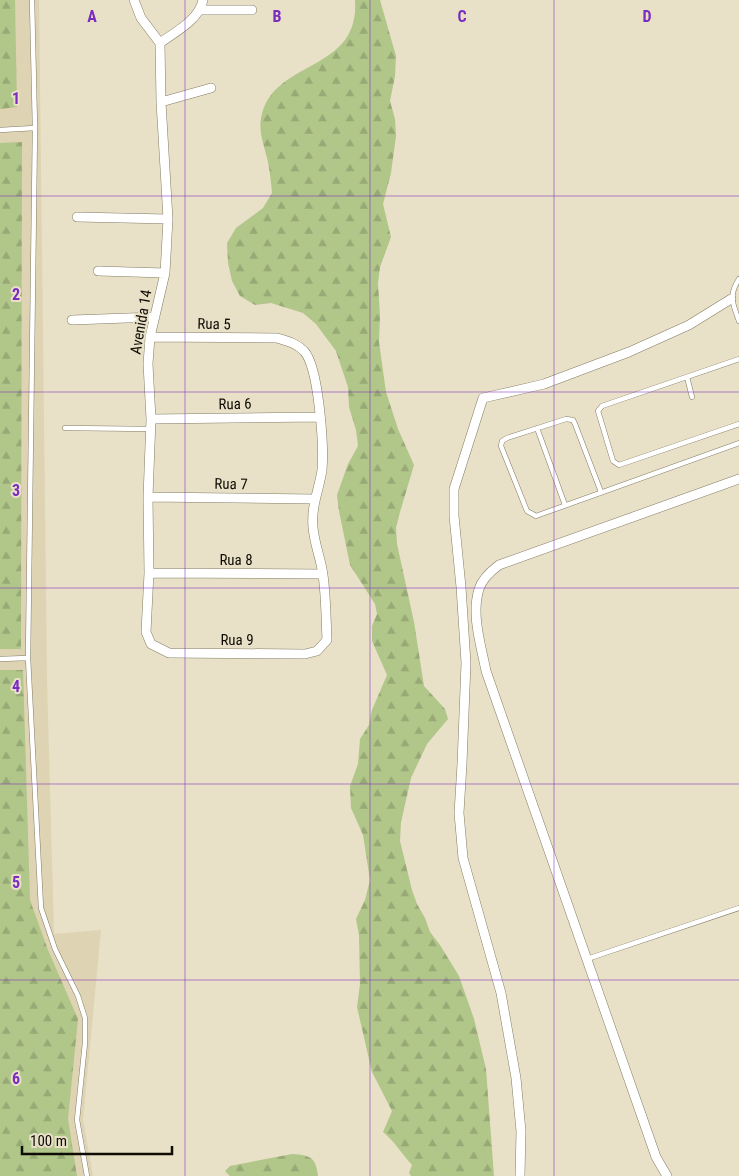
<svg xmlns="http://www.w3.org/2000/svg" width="739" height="1176" font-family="'Roboto Condensed',sans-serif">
<defs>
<pattern id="forest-firs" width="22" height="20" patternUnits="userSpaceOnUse" patternTransform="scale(1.25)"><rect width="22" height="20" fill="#b1c689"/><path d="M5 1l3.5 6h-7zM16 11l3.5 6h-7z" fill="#97a975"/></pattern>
</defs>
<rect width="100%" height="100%" fill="#e8e0c7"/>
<!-- built -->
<path fill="#ded3b3" d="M 0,0 L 39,0 L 47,681 L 54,934 L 101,930 L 83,1120 L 93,1176 L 0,1176 Z"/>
<!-- forest -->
<path fill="url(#forest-firs)" d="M 0,0 L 15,0 L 17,107 L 0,109 Z
M 355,0 L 380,0 L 396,56 L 395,76 L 390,101 L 395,119 L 396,136 L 391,173 L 383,204 L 391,237 L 380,267 L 378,283 L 380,316 L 379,342 L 386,392 L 398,429 L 414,465 L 400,512 L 396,528 L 397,544 L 414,622 L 424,686 L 445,709 L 448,719 L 427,744 L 411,778 L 401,822 L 400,841 L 412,890 L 417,904 L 425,918 L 430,932 L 440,945 L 459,976 L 474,1019 L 486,1069 L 494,1176 L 411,1176 L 409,1173 L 412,1165 C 401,1153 396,1143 383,1132 L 392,1111 L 372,1072 L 357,1007 L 360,984 L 359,935 L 356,919 L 365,900 L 370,880 L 363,835 L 351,808 L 350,786 L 358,764 L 360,739 L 369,725 L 372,710 L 387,675 L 372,641 L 372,626 L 377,614 L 375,604 L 350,565 L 339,511 L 337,495 L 348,464 L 358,446 L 356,430 L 349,407 L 348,387 L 336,351 L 316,324 L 303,313 L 271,303 L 255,305 L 240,296 L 232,281 L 228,263 L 227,243 L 236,228 L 263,208 L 272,193 C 271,183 270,172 268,162 C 265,147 257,131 262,114 C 276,59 360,72 355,0 Z
M 22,142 L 21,649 L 0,649 L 0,143 Z
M 0,670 L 23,670 L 30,900 L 48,950 L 78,1019 L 68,1119 L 77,1176 L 0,1176 Z
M 292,1154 C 310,1155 316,1157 318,1176 L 230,1176 L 225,1171 L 230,1166 Z"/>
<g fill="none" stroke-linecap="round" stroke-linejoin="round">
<!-- service casing -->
<g stroke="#837c65" stroke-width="5.5">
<path id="service" d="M 32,0 L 35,128 L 28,658 L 41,908 L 55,949 L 78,996 L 85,1018 L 85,1043 L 77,1120 L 87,1176
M 0,130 L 35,128
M 739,279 C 728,296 733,304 739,321
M 739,359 L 602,406 L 598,411 L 613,461 L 619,465 L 739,424
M 687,377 L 692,397
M 65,428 L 150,429
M 537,428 L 565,505
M 601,492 L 575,424 L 573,420 L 566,419 L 507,438 L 502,441 L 501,446 L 527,511 L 536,516 L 739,443
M 0,659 L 28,658
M 587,959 L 739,908"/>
</g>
<!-- minor casing -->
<g stroke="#837c65" stroke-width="10">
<path id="minor" d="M 134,0 L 141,18 L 160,43
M 199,10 L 252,10
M 160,43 C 175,32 199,20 203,0
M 161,102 L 211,88
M 77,217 L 168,219
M 98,271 L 165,273
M 72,320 L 155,317
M 150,337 L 277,338 C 287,341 296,343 304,351 C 319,367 324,447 322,470 C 319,490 311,506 313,527 C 314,543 321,559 323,575 C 326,596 326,619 327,640 L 317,651 L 305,654 L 169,653 L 151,644 L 146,632 L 149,573 L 148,497 L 151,419 L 148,364 L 150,337 L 165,273 L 168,219 L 161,102 L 160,43
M 151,419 L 320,417
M 148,497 L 314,499
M 149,573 L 323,574
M 520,1176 L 521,1131 L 516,1078 L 501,993 L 463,858 L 459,813 L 462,764 L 466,663 L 461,587 L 454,516 L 454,489 L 483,398 L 544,384 L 629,352 L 689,325 L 731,299
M 667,1176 L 656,1157 L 486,671 C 481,645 471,615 479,589 C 482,579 491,571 499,565 L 739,479"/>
</g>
<!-- service -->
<use href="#service" stroke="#fff" stroke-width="4.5"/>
<!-- minor -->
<use href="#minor" stroke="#fff" stroke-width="9"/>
</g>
<!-- grid -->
<path fill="none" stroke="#7b2cbf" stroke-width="1" stroke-opacity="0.55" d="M 185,0 L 185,1176M 370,0 L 370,1176M 554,0 L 554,1176M 0,196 L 739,196M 0,392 L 739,392M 0,588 L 739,588M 0,784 L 739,784M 0,980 L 739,980"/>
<g text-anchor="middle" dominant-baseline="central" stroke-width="4" stroke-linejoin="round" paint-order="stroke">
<!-- street labels -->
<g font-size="15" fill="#0f0c05" stroke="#e8e0c7">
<text transform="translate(141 322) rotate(-80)">Avenida 14</text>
<text transform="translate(214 324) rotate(1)">Rua 5</text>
<text transform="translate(235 404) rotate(-1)">Rua 6</text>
<text transform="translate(231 484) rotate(1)">Rua 7</text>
<text x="236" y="560">Rua 8</text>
<text x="237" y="640">Rua 9</text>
</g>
</g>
<g font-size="16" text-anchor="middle" font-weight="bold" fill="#7b2cbf" stroke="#e8e0c7" stroke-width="4" stroke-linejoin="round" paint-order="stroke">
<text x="92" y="22">A</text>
<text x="277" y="22">B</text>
<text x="462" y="22">C</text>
<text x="647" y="22">D</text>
<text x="16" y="104">1</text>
<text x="16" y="300">2</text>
<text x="16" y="496">3</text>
<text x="16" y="692">4</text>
<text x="16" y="888">5</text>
<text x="16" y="1084">6</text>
</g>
<!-- scale -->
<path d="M22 1146v8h150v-8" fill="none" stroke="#0f0c05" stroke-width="2.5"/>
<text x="30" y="1146" font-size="15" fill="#0f0c05" stroke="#e8e0c7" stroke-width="4" paint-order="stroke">100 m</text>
</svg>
